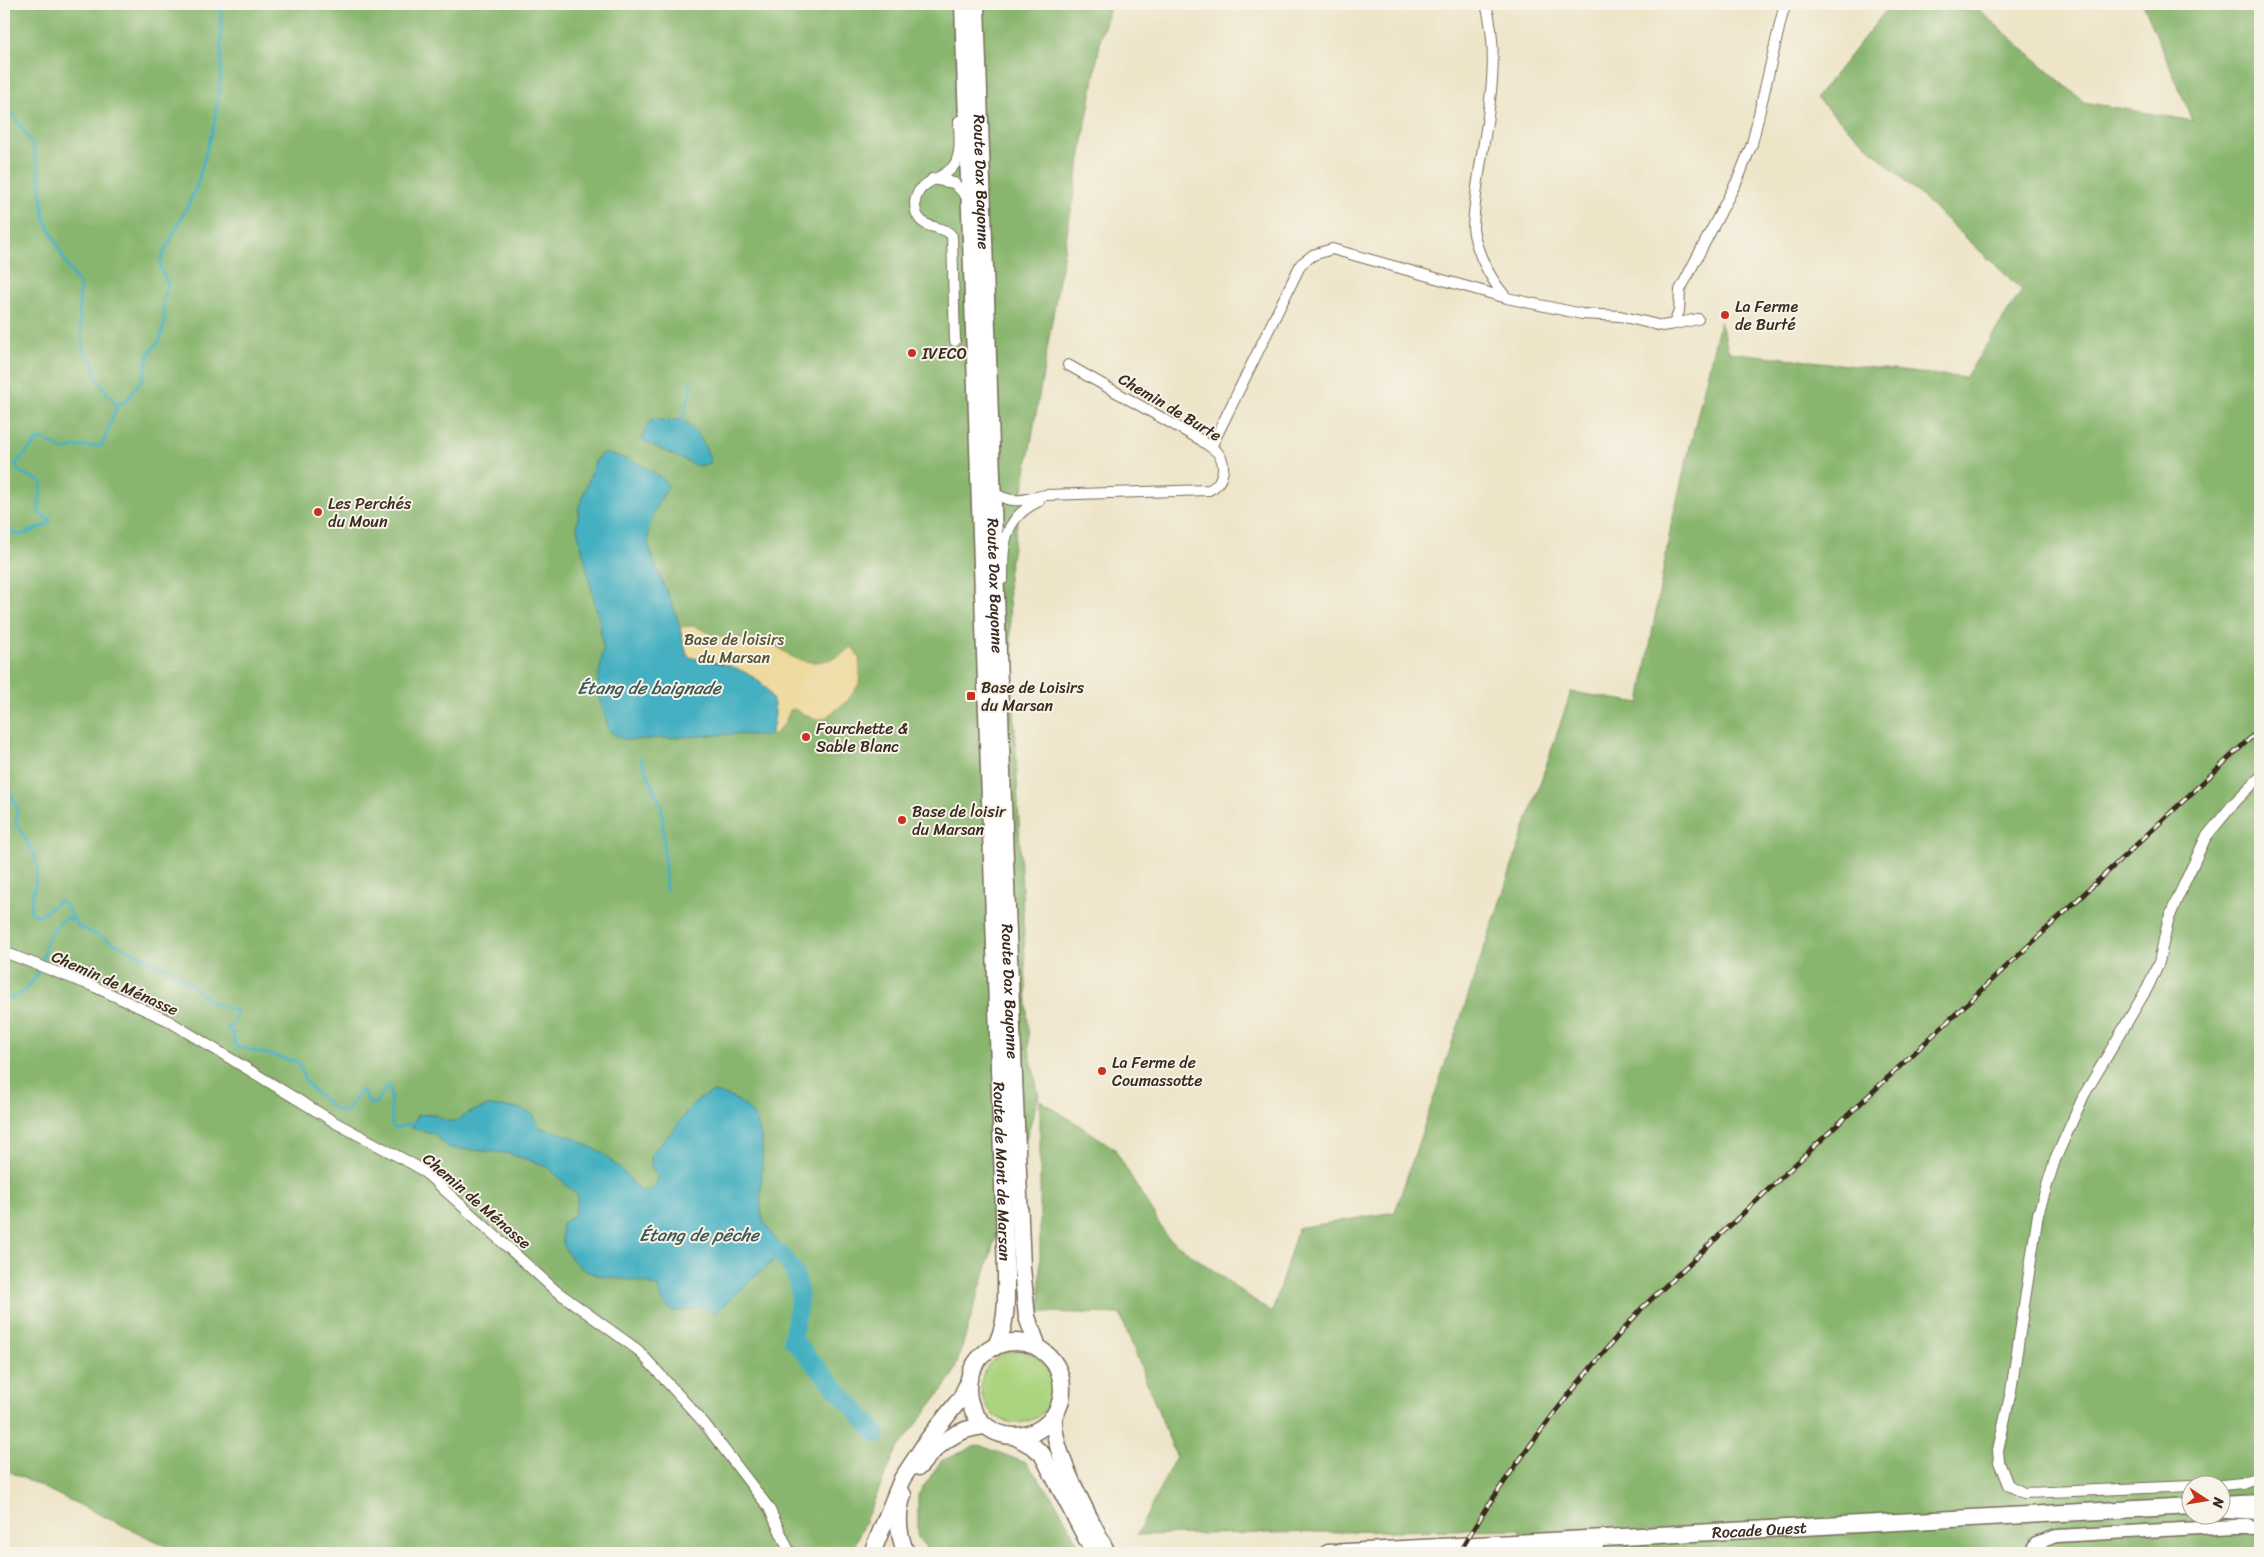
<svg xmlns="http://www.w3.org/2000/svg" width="2264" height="1557" font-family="Sriracha,sans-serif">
<rect width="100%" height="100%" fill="#f7f3e8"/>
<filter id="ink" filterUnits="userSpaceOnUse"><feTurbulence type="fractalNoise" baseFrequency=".02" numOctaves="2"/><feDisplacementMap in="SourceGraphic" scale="10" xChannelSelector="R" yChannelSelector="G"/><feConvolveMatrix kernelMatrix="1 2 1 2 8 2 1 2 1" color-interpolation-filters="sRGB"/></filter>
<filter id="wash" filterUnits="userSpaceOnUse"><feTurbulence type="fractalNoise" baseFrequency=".0096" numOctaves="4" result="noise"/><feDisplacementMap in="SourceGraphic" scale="20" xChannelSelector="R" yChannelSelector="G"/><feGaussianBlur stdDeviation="1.12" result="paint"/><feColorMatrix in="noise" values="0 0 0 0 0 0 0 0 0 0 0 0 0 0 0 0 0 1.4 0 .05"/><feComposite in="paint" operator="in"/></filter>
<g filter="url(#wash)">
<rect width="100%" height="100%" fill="#eee5c9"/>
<!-- green -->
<path fill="#acd47f" stroke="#747f4e" d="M981 1387a36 36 0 1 1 72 0a36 36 0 1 1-72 0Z"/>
<!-- forest -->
<path fill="#89b66e" stroke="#627046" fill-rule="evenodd" d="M 4,4 L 1111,4 L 1101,37 L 1008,576 L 1029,1050 L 1039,1096 L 953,1376 L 896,1451 L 851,1553 L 181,1553 L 4,1469 Z
M 1891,4 L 1972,4 L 2084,102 L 2193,121 L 2143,4 L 2260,4 L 2260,1553 L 1521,1553 L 1521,1529 L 1137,1535 L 1176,1456 L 1120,1314 L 1040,1312 L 1040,1100 L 1114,1148 L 1167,1237 L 1272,1313 L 1298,1228 L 1395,1212 L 1571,692 L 1640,703 L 1671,525 L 1720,322 L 1729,352 L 1965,378 L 2022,290 L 1816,98 ZM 2192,1484 L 2222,1484 L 2222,1514 L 2192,1514 Z
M 979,1445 L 1026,1463 L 1053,1497 L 1083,1553 L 931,1553 L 918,1538 L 918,1495 L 941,1461 Z"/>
<!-- sand -->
<path fill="#eeda9e" stroke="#94825e" d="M 695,626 C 704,631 714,636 724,638 C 734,640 745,637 755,639 C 772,641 776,646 789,655 C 808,667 836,663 850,647 L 853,648 L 859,657 L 860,672 L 859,684 L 848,700 L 825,718 L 816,720 L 794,709 L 790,710 L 785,723 L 773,736 L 771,733 C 773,724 776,715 774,706 C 768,672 720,662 692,658 L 687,655 L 680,627 Z"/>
<!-- water -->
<path fill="#44b0c1" stroke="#406d70" d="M 655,419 C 664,421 670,421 678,420 C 694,420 707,449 711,462 L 701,466 L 695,465 L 643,441 L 642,438 L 648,423 Z
M 602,453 C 624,456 655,468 669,486 C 659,499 649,520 648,536 C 648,555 666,588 673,606 C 679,622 682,639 687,655 L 692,658 C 723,662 776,674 775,715 C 774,722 773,731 768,736 L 734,734 L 632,740 L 622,739 L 609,731 L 597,687 L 603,649 L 600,624 L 577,528 L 579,507 L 595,462 Z
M 714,1092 C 780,1106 758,1162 761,1210 C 762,1225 776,1239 785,1250 L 713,1315 L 709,1309 C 696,1307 685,1311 672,1311 L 662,1301 L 658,1288 C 631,1273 594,1286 572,1259 C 562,1247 561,1238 562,1223 L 574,1216 L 578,1196 L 550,1169 L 538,1163 L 506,1153 L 449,1148 L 433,1133 L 412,1128 L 417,1115 L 434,1114 L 446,1121 L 456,1121 L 468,1113 L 488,1106 L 518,1108 L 534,1115 L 539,1127 L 573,1137 L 602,1153 L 624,1172 L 640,1191 C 650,1190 656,1189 658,1177 L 651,1167 L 651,1154 C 659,1145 667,1137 675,1128 C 690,1109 689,1102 714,1092 Z"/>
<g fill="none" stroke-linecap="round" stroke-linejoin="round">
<!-- stream -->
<path stroke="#44b0c1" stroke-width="3" d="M 4,101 L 32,143 L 39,170 L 44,218 L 68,267 L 80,286 L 79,309 L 83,351 L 94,361 L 96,378 L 117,405
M 682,421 L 691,391 L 690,380
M 4,530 L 21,535 L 48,524 L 50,520 L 38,512 L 42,482 L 18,471 L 16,463 L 40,438 L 64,450 L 75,447 L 102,446 L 117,405 L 125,402 L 143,378 L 149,354 L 160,340 L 165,322 L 163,304 L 168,284 L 161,270 L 160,261 L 195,191 L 214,125 L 221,75 L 221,10 L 218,4
M 640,757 L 662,808 L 666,891
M 4,780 L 17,808 L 16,823 L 34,854 L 38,866 L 30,910 L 34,915 L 42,914 L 59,901 L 64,904 L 78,926 L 175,972 L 215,1005 L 235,1010 L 236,1019 L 227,1030 L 233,1033 L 235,1046 L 298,1062 L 305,1080 L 311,1088 L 334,1109 L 346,1111 L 361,1091 L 363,1091 L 369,1103 L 375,1104 L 387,1086 L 390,1087 L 392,1126 L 396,1128 L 414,1123
M 4,999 C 24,1000 37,977 43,959 C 45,953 45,946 47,940 C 51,931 58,924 65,918 L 72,919"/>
<!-- river -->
<path stroke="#44b0c1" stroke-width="18" d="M 781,1254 C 808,1285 799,1301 792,1339 L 877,1434"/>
</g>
</g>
<g filter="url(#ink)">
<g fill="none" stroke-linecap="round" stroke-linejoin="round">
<!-- minor casing -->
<g stroke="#7a6b5a" stroke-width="12">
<path id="minor" d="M 1486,4 C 1506,76 1476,155 1473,228 C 1476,252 1491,281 1507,298
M 932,179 L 954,183 L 968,198
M 1674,324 L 1698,319
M 955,341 L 952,236 C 944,225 927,230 919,218 C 916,214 915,208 915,203 C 917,178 945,181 955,164 C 962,151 959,135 959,121
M 1211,447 L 1301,264 L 1313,255 L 1332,249 L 1507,298 L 1582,314 L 1620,316 L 1662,326 L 1674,324 L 1679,311 L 1680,290 L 1738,179 L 1752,144 L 1783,11 L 1788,4
M 992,492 C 1014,505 1021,500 1045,495 L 1209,490 C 1223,484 1228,464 1217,452 C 1213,448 1206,444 1201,440 L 1068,365
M 1003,579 C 1003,544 1003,518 1039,501
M 4,952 L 95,987 L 167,1020 L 336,1123 L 416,1166 L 429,1176 L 555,1290 L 638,1350 L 704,1423 L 769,1508 L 790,1553
M 2222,1485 L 2242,1483 L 2260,1476
M 2192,1486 L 2024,1493 L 2008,1485 L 1999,1462 L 1998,1450 L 2011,1391 L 2038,1214 L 2055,1160 L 2084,1095 L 2148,987 L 2159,962 L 2168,921 L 2177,899 L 2206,837 L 2235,802 L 2260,777"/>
</g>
<!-- tertiary casing -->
<g stroke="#7a6b5a" stroke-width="15">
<path id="tertiary" d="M 2226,1512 L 2260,1514
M 2030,1553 L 2036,1543 L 2057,1536 L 2235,1526 L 2248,1526 L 2260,1530"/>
</g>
<!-- primary casing -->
<g stroke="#7a6b5a" stroke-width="19">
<g id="primary">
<path id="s1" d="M 963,4 L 1006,1273 C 1006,1298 1008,1324 995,1347"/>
<path id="s2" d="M 976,4 L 1005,860 L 1022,1268 L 1027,1317 L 1038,1347"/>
<circle cx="1015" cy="1389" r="47"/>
<path d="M 1054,1418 C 1052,1455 1091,1518 1107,1553"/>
<path d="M 1016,1437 L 1034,1447 L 1042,1454 L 1094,1553"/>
<path d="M 919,1467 C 937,1445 956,1428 985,1426"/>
<path d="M 903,1495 C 896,1515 898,1534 906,1553"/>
<path d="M 2222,1505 L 2260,1503"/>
<path d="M 872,1553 L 902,1479 L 929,1438 L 961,1398 L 968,1383"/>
<path id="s3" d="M 1328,1553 L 2192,1506"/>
<path d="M 1548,1553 L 1595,1548"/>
</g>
</g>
<!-- minor -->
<use href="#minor" stroke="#fff" stroke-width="10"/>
<!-- tertiary -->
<use href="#tertiary" stroke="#fff" stroke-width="12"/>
<!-- primary -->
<use href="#primary" stroke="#fff" stroke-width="16"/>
<!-- rail casing -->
<g stroke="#3b2a1e" stroke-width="5">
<path id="rail" d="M 1459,1553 C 1511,1464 1575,1384 1643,1307 L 2260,729"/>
</g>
<!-- rail -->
<use href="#rail" stroke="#f7f3e8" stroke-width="3" stroke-dasharray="9" stroke-linecap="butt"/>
</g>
</g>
<!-- markers -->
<g fill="#c8321e" stroke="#f7f3e8" stroke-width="2">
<circle cx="1725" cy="315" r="5"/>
<circle cx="912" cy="353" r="5"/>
<circle cx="318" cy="512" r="5"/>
<rect x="966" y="691" width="10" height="10" rx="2.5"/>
<circle cx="806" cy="737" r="5"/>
<circle cx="902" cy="820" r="5"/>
<circle cx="1102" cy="1071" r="5"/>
</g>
<g text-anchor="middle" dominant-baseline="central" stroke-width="4" stroke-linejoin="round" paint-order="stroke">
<!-- street labels -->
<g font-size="16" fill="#3b2a1e" stroke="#f7f3e8">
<text stroke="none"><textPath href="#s2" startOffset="178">Route Dax Bayonne</textPath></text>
<text transform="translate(1170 407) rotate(31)">Chemin de Burte</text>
<text stroke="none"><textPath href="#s2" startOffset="582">Route Dax Bayonne</textPath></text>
<text transform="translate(115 983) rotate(24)">Chemin de Ménasse</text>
<text stroke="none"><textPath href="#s2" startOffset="988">Route Dax Bayonne</textPath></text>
<text stroke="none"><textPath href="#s1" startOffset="1168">Route de Mont de Marsan</textPath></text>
<text transform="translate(477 1201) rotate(41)">Chemin de Ménasse</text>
<text stroke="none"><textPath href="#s3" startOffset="432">Rocade Ouest</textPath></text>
</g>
<!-- poi labels -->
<g font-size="16" fill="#3b2a1e" stroke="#f7f3e8" text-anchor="start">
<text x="1735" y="306">La Ferme<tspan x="1735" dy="18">de Burté</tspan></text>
<text x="922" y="353">IVECO</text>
<text x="328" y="503">Les Perchés<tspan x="328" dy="18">du Moun</tspan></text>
<text x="981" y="687">Base de Loisirs<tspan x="981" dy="18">du Marsan</tspan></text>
<text x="816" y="728">Fourchette &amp;<tspan x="816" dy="18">Sable Blanc</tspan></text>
<text x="912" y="811">Base de loisir<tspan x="912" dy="18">du Marsan</tspan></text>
<text x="1112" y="1062">La Ferme de<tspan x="1112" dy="18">Coumassotte</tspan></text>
</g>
<!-- park labels -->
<g font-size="16" fill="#575436" stroke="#f7f3e8">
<text x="734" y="639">Base de loisirs<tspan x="734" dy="18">du Marsan</tspan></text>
</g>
<!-- water labels -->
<g font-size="18" font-style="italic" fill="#3e5957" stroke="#f7f3e8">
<text x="649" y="688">Étang de baignade</text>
<text x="699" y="1235">Étang de pêche</text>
</g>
</g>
<!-- margin -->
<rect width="2264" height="1557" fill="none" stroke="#f7f3e8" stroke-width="20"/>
<!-- north arrow -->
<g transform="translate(2206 1500) rotate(102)"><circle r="24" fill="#f7f3e8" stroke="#aca397"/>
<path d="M0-4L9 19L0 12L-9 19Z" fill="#c8321e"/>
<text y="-8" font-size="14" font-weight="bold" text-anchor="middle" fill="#3b2a1e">N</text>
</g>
</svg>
